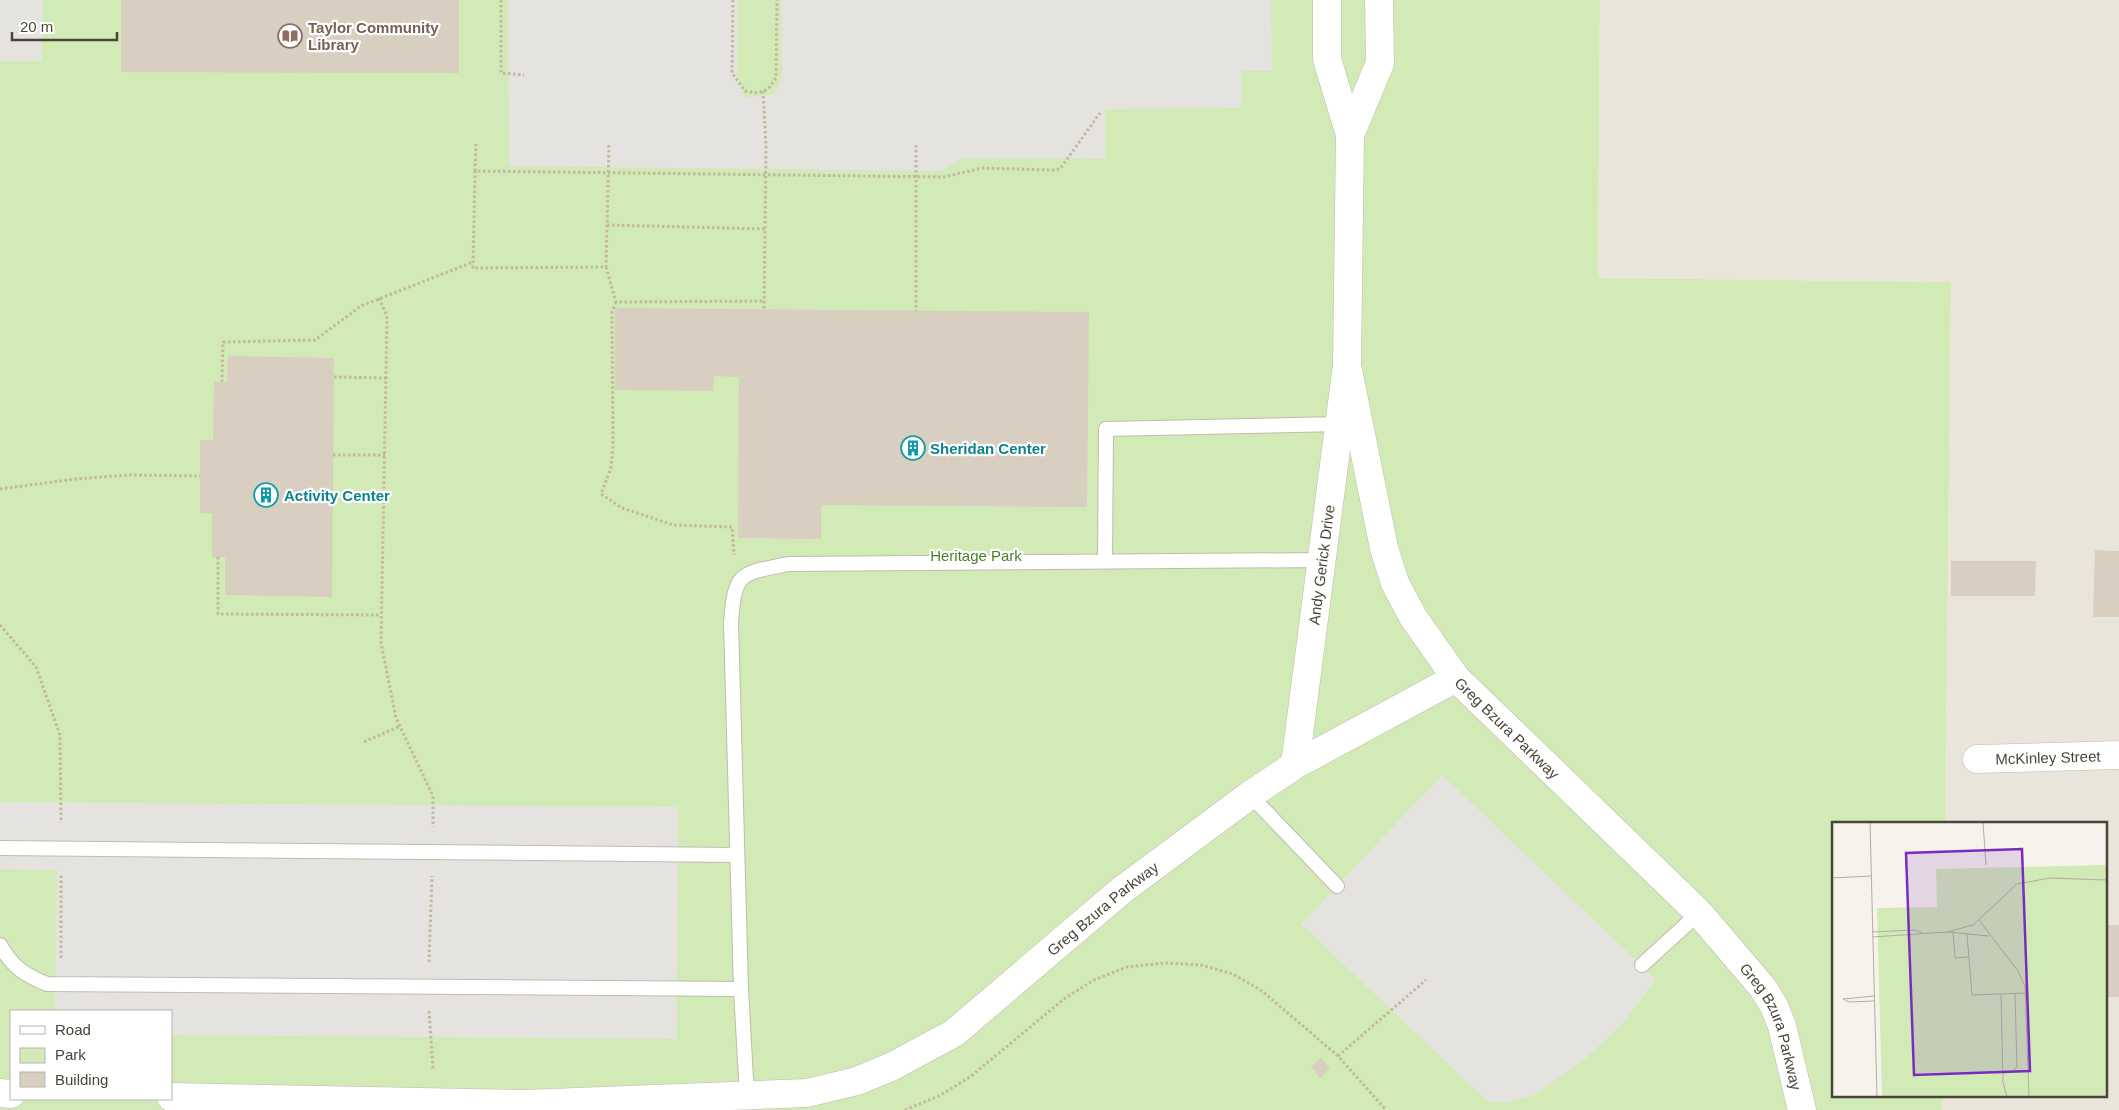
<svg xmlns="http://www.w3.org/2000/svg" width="2119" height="1110" font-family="Helvetica,sans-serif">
<rect width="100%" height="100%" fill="#f6f3ec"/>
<!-- residential -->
<path fill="#eae5da" d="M 1600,0 L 2119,0 L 2119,1110 L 1942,1110 L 1942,1096 L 2105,1096 L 2105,824 L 1945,824 L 1951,282 L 1598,278 Z"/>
<!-- green -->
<path fill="#d2eab5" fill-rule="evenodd" d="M 0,0 L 1600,0 L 1598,278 L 1951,282 L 1945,824 L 1833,824 L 1833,1096 L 1942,1096 L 1942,1110 L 0,1110 ZM 11,1011 L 171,1011 L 171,1099 L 11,1099 Z"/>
<!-- parking -->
<path fill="#e5e3e0" d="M 0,0 L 43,0 L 42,61 L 0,61 Z
M 508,0 L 738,0 L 737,77 L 745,98 L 774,94 L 782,77 L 781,0 L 1271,0 L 1272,71 L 1241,71 L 1241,108 L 1105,109 L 1105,159 L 964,158 L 941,171 L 509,166 Z
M 1442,775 L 1656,979 L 1623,1023 L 1583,1061 L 1534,1095 L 1508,1102 L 1488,1102 L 1301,924 Z
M 0,802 L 678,807 L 677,1039 L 171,1035 L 171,1011 L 55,1011 L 57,870 L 0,869 Z"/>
<!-- building -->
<path fill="#d8cfc1" d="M 121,0 L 459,0 L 459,73 L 121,72 Z
M 615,308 L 1089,312 L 1087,507 L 821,505 L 821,539 L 738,538 L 739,377 L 714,376 L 713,391 L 615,390 Z
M 228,356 L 334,358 L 332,597 L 225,595 L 225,557 L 212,557 L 212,513 L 200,513 L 200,440 L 213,440 L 214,382 L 227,382 Z
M 2095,550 L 2119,551 L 2119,617 L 2093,617 Z
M 1951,561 L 2036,561 L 2035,596 L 1951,596 Z
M 2105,925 L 2119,925 L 2119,997 L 2105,997 Z
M 1321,1058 L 1330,1069 L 1320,1078 L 1311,1067 Z"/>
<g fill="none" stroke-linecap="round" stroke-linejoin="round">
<!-- lane casing -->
<g stroke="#c2bbae" stroke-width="16">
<path id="lane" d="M 1105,561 L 1106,429 L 1343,424
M 1250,795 L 1337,886
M 0,848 L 737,855
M 0,945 C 13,967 24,975 47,984 L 741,989
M 1642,965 L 1699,913
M 747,1097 L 741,989 L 731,622 C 735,571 740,574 788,564 L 1322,560"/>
</g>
<!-- street casing -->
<g stroke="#c2bbae" stroke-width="29">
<g id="street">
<path d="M 1350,135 L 1380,63 L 1379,0"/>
<path id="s1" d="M 1347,365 L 1384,548 L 1395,583 L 1413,617 L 1456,678 L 1699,913 L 1763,988 L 1774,1006 L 1782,1026 L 1802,1110"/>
<path id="s2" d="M 1977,759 L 2119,755"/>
<path id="s3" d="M 1295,765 L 1347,365 L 1350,135 L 1327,59 L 1327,0"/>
<path d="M 0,1093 L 11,1094"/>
<path id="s4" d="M 171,1097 L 525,1104 L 807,1093 L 857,1081 L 893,1066 L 954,1033 L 1122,890 L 1250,795 L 1295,765 L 1456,678"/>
</g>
</g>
<!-- path -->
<path stroke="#c4b79f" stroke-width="3" stroke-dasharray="2.5 2.5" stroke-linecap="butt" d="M 501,0 L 501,73 L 524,75
M 733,0 L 732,73 L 745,91 L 758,93 L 768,89 L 776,78 L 777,0
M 763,91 L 766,147 L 764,310
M 609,145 L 606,267 L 473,268 L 475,171 L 944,177 L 982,168 L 1052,170 L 1060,169 L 1100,113
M 916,145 L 916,311
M 475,171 L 476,144
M 607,225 L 765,229
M 606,267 L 616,302 L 765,301
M 379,298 L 387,316 L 381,643 L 396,718 L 433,796 L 433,827
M 616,302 L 612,312 L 613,447 L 611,468 L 601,494 L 622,508 L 673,525 L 732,527 L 734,555
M 334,377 L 386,378
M 222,382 L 223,342 L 315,340 L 361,306 L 473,262
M 333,455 L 385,455
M 0,489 L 76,479 L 129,475 L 200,476
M 218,557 L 218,614 L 381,615
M 0,625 L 36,667 L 60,735 L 61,823
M 364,742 L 400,726
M 61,958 L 61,875
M 429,962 L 432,876
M 429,1011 L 433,1069
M 1338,1056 L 1426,980
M 905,1110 L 939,1096 L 970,1077 L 1064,999 L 1094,980 L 1127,967 L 1166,963 L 1201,965 L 1233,974 L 1262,991 L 1338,1056 L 1386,1110"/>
<!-- lane -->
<use href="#lane" stroke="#fff" stroke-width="14"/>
<!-- street -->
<use href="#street" stroke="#fff" stroke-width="28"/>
</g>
<!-- icons -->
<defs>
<g id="library-ring" transform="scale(1.25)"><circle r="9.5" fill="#fff" stroke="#8d6e63" stroke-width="1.5"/><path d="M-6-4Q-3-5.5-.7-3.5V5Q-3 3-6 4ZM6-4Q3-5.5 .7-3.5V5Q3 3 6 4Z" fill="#8d6e63"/></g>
<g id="building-ring" transform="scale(1.25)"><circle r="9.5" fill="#fff" stroke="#0f9aa8" stroke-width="1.5"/><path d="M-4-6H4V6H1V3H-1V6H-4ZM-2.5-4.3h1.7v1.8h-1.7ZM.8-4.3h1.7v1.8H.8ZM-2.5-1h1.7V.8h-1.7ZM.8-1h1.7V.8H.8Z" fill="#0f9aa8"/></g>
</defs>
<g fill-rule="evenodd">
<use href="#library-ring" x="290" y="36"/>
<use href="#building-ring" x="913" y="448"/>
<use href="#building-ring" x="266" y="495"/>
</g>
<g text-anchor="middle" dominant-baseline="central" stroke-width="4.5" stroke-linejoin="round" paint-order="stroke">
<!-- education labels -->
<g font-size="15" font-weight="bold" fill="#785e54" stroke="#fff" text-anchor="start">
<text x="308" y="27">Taylor Community<tspan x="308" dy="17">Library</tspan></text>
</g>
<!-- culture labels -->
<g font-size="15" font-weight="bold" fill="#0d838f" stroke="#fff" text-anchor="start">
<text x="930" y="448">Sheridan Center</text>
<text x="284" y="495">Activity Center</text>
</g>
<!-- park labels -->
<g font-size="15" fill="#4a7f2a" stroke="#fff">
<text x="976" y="555">Heritage Park</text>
</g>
<!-- street labels -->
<g font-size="15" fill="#4b4439" stroke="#fff">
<text stroke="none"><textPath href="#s3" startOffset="202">Andy Gerick Drive</textPath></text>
<text stroke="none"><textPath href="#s1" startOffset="408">Greg Bzura Parkway</textPath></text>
<text stroke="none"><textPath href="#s2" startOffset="71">McKinley Street</textPath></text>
<text stroke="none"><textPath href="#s4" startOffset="990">Greg Bzura Parkway</textPath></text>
<text stroke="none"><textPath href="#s1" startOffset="812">Greg Bzura Parkway</textPath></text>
</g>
</g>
<!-- overview -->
<g transform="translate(1832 822)">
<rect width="275" height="275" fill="#f6f3ec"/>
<path d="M 275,43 L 275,275 L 50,275 L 45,86 L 105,85 L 104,47 Z" fill="#d2eab5"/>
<path fill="none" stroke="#b2ada4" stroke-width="1" d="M 38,0 L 45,275M 151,0 L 154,43M 0,56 L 39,54M 147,98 L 186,149 L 193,164 L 197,275M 121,109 L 123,136 L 136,135M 40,110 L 83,108 L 91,111M 115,110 L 141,103 L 185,62 L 218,56 L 275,58M 135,112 L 140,173 L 194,171M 40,115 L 115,110 L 157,114M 169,173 L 171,260 L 175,275M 42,174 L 11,177 L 17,180 L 42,179M 171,251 L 180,250 L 185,245 L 183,172"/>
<path fill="#7b2cbf" fill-opacity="0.15" stroke="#7b2cbf" stroke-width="2.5" d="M 190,27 L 198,249 L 82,253 L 74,31 Z"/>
<rect width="275" height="275" fill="none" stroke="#4b4439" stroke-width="2.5"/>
</g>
<!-- legend -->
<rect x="10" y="1010" width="162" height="90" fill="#ffffff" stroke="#b7b4b0"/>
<rect x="20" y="1026" width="25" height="8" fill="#ffffff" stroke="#b7b4b0"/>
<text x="55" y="1035" font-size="15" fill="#4b4439">Road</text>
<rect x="20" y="1048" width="25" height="15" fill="#d2eab5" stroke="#b7b4b0"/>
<text x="55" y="1060" font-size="15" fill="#4b4439">Park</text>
<rect x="20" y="1072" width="25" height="15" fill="#d8cfc1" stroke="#b7b4b0"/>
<text x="55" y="1085" font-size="15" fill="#4b4439">Building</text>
<!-- scale -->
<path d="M12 32v8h105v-8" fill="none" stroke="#4b4439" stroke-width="2.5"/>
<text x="20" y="32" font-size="15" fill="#4b4439" stroke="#ffffff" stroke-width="4" paint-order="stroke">20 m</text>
</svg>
